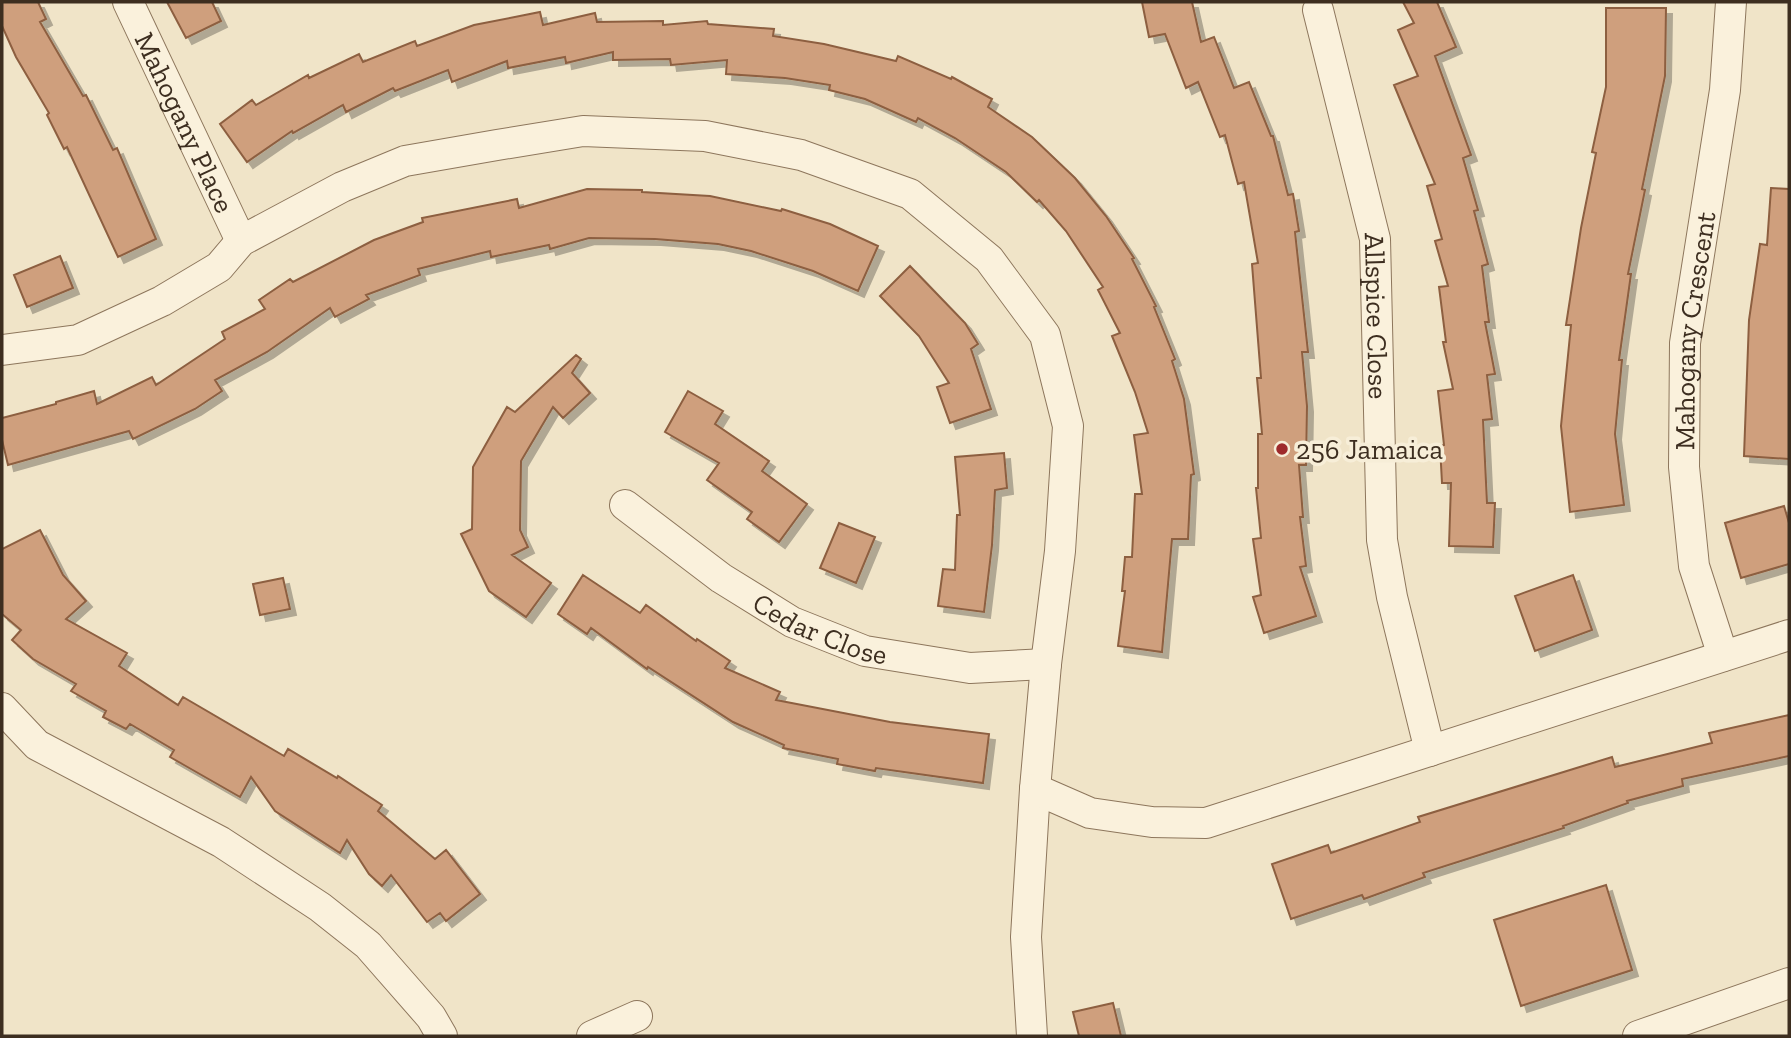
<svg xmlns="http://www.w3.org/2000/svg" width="1791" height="1038" font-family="'Zilla Slab',serif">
<defs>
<filter id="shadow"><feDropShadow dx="6" dy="6" stdDeviation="0" flood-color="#0004"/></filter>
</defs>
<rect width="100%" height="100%" fill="#f0e4c8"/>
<!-- building -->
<path fill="#cf9f7d" stroke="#8d5f41" stroke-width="2" filter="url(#shadow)" d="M 2,2 L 38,2 L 46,19 L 40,22 L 83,96 L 86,95 L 113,150 L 117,148 L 156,239 L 118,257 L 67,147 L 64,149 L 47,115 L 49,113 L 16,57 L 2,26 Z
M 167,2 L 212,2 L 221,21 L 186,38 Z
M 1142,2 L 1192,2 L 1201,42 L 1214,37 L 1234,88 L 1249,82 L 1271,136 L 1273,136 L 1288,195 L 1293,194 L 1299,231 L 1295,232 L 1308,352 L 1302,352 L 1307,406 L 1306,465 L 1299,465 L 1303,517 L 1300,517 L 1306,566 L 1300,567 L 1316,616 L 1264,633 L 1253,597 L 1261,595 L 1253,539 L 1261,538 L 1256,488 L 1258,488 L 1258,434 L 1262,434 L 1257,378 L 1261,378 L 1252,264 L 1258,263 L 1244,182 L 1238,184 L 1225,135 L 1220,137 L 1198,82 L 1186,88 L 1165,34 L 1149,37 Z
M 1403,2 L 1437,2 L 1456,47 L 1435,56 L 1471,155 L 1463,158 L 1478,210 L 1474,211 L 1488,264 L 1482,266 L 1489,322 L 1485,322 L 1495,374 L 1487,375 L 1492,419 L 1483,420 L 1487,503 L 1495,503 L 1493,547 L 1449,546 L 1451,483 L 1442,483 L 1440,446 L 1444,445 L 1438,391 L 1453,389 L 1443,342 L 1446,342 L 1439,287 L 1448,286 L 1435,241 L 1442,239 L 1427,186 L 1435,184 L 1394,85 L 1418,76 L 1398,30 L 1414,23 Z
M 1606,8 L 1666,8 L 1665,76 L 1642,189 L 1645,190 L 1628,274 L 1631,274 L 1619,360 L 1622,360 L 1615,434 L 1624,505 L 1570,512 L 1561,426 L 1571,325 L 1566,325 L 1581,228 L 1596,153 L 1592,152 L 1606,87 Z
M 540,12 L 543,25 L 595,13 L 597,22 L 663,21 L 663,25 L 707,21 L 708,24 L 774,29 L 773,36 L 824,44 L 896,61 L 898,56 L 951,79 L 952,77 L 992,99 L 988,107 L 1032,137 L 1075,178 L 1106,216 L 1134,258 L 1132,259 L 1156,306 L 1154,307 L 1175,359 L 1172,361 L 1184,399 L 1194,474 L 1191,475 L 1188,539 L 1172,539 L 1162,652 L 1118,646 L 1125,591 L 1122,591 L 1125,557 L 1132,557 L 1135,494 L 1142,494 L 1134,435 L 1148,433 L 1135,392 L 1112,336 L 1120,333 L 1098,290 L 1103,287 L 1066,231 L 1039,200 L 1037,202 L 1006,172 L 955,138 L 918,118 L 916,122 L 865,99 L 829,90 L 830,85 L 785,78 L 726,74 L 727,60 L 671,65 L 670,59 L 613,60 L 613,52 L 566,63 L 565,57 L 508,68 L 507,61 L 452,82 L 448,70 L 395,91 L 393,88 L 346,112 L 343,105 L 293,133 L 292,131 L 247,162 L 220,124 L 252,100 L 256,105 L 308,75 L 309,78 L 359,54 L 363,62 L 415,41 L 417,46 L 474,25 Z
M 1771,188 L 1789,189 L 1789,459 L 1744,456 L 1749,320 L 1760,244 L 1767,245 Z
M 587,189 L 642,190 L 642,192 L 710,196 L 781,211 L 782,209 L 830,224 L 878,246 L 858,291 L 813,271 L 751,251 L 718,244 L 655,239 L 589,238 L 550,249 L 549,245 L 491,257 L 490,251 L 418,269 L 420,275 L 366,295 L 369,299 L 335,317 L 330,308 L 267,352 L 215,380 L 222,391 L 195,409 L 133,439 L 129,431 L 8,465 L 2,440 L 2,418 L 56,404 L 56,402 L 94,391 L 97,404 L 152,377 L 156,385 L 225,339 L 222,332 L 265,309 L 259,300 L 290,279 L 293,282 L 374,240 L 423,222 L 422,218 L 517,199 L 519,208 Z
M 60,256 L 73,288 L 27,307 L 14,275 Z
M 910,266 L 965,323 L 978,344 L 971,349 L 991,409 L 950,423 L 937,387 L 949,383 L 919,336 L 880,296 Z
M 576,355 L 581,359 L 572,373 L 590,393 L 563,418 L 553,407 L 521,461 L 520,530 L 528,547 L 512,555 L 551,583 L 526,617 L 489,591 L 461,534 L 472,529 L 473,467 L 507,407 L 515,412 Z
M 688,391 L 723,411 L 715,424 L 769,461 L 762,471 L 807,504 L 779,542 L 747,519 L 752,512 L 707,480 L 719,463 L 665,432 Z
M 1004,453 L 1007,488 L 995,490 L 992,545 L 984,612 L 938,606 L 943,569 L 955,570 L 957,515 L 960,515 L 955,457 Z
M 1784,506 L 1789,523 L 1789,564 L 1741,578 L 1725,523 Z
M 839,523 L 875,537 L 856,583 L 820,568 Z
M 40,530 L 63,575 L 86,601 L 66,619 L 127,653 L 119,666 L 178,705 L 183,697 L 284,756 L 288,749 L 337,778 L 338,776 L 382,805 L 378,811 L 435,859 L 446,850 L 480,894 L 446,921 L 440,913 L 427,922 L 391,875 L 382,886 L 369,874 L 347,840 L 340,853 L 275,811 L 251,777 L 240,797 L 170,757 L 174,750 L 130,724 L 126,729 L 103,717 L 106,711 L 71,691 L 76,684 L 33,659 L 12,640 L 21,630 L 2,614 L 2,549 Z
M 583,575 L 640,613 L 646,605 L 696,641 L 697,639 L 730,661 L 725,668 L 780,692 L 776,700 L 890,722 L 989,734 L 983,783 L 876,768 L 875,771 L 837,764 L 838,759 L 783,748 L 784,745 L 733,722 L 648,667 L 647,669 L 591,628 L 587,634 L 558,614 Z
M 1573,575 L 1592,630 L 1535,651 L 1515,596 Z
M 283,578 L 290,609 L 260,615 L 253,584 Z
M 1789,715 L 1789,756 L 1682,779 L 1683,786 L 1627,801 L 1628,803 L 1563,826 L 1564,828 L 1423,873 L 1425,877 L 1364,899 L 1362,895 L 1291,919 L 1272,864 L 1328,845 L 1331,853 L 1420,822 L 1418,817 L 1612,757 L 1615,767 L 1712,743 L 1709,733 Z
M 1606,885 L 1632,970 L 1521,1006 L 1494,920 Z
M 1113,1003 L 1121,1036 L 1079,1036 L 1073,1012 Z"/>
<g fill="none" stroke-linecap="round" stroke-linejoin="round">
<!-- street casing -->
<g stroke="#8d765c" stroke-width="32">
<g id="street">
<path id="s1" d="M 128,2 L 241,241"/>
<path id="s2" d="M 1318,10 L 1375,239 L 1382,540 L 1392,597 L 1430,751"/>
<path d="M 2,350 L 78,340 L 162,301 L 219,267 L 241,241 L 342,187 L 405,161 L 497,145 L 583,131 L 705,136 L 801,155 L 910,194 L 989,259 L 1045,335 L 1068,426 L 1060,551 L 1046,664 L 1035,789 L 1026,937 L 1032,1036"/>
<path id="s3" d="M 625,505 L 721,578 L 792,622 L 865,651 L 970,668 L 1046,664"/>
<path id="s4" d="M 1723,656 L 1694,566 L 1684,467 L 1685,343 L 1725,90 L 1731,2"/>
<path d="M 2,708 L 37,745 L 221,842 L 320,907 L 368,945 L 431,1017 L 442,1036"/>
<path d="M 1035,789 L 1090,813 L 1152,822 L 1206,823 L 1789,635"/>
<path d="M 592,1036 L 637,1016"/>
<path d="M 1638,1036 L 1789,983"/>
</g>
</g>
<!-- street -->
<use href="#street" stroke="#faf1dc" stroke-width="30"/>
</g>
<!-- markers -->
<circle fill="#9e2a2b" stroke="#f7eed8" stroke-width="2.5" cx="1282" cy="449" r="7"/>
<g text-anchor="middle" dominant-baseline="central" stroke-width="7" stroke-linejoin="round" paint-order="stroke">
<!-- street labels -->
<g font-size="28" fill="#3d2e20" stroke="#f7eed8">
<text stroke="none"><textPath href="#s1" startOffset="133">Mahogany Place</textPath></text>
<text stroke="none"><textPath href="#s2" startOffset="313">Allspice Close</textPath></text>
<text stroke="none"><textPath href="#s4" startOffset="331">Mahogany Crescent</textPath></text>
<text stroke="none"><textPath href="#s3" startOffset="233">Cedar Close</textPath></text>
</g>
<!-- poi labels -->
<g font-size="28" fill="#3d2e20" stroke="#f7eed8" text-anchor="start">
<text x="1296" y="449">256 Jamaica</text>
</g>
</g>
<!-- border -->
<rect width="1791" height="1038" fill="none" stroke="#3d2e20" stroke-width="7"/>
</svg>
